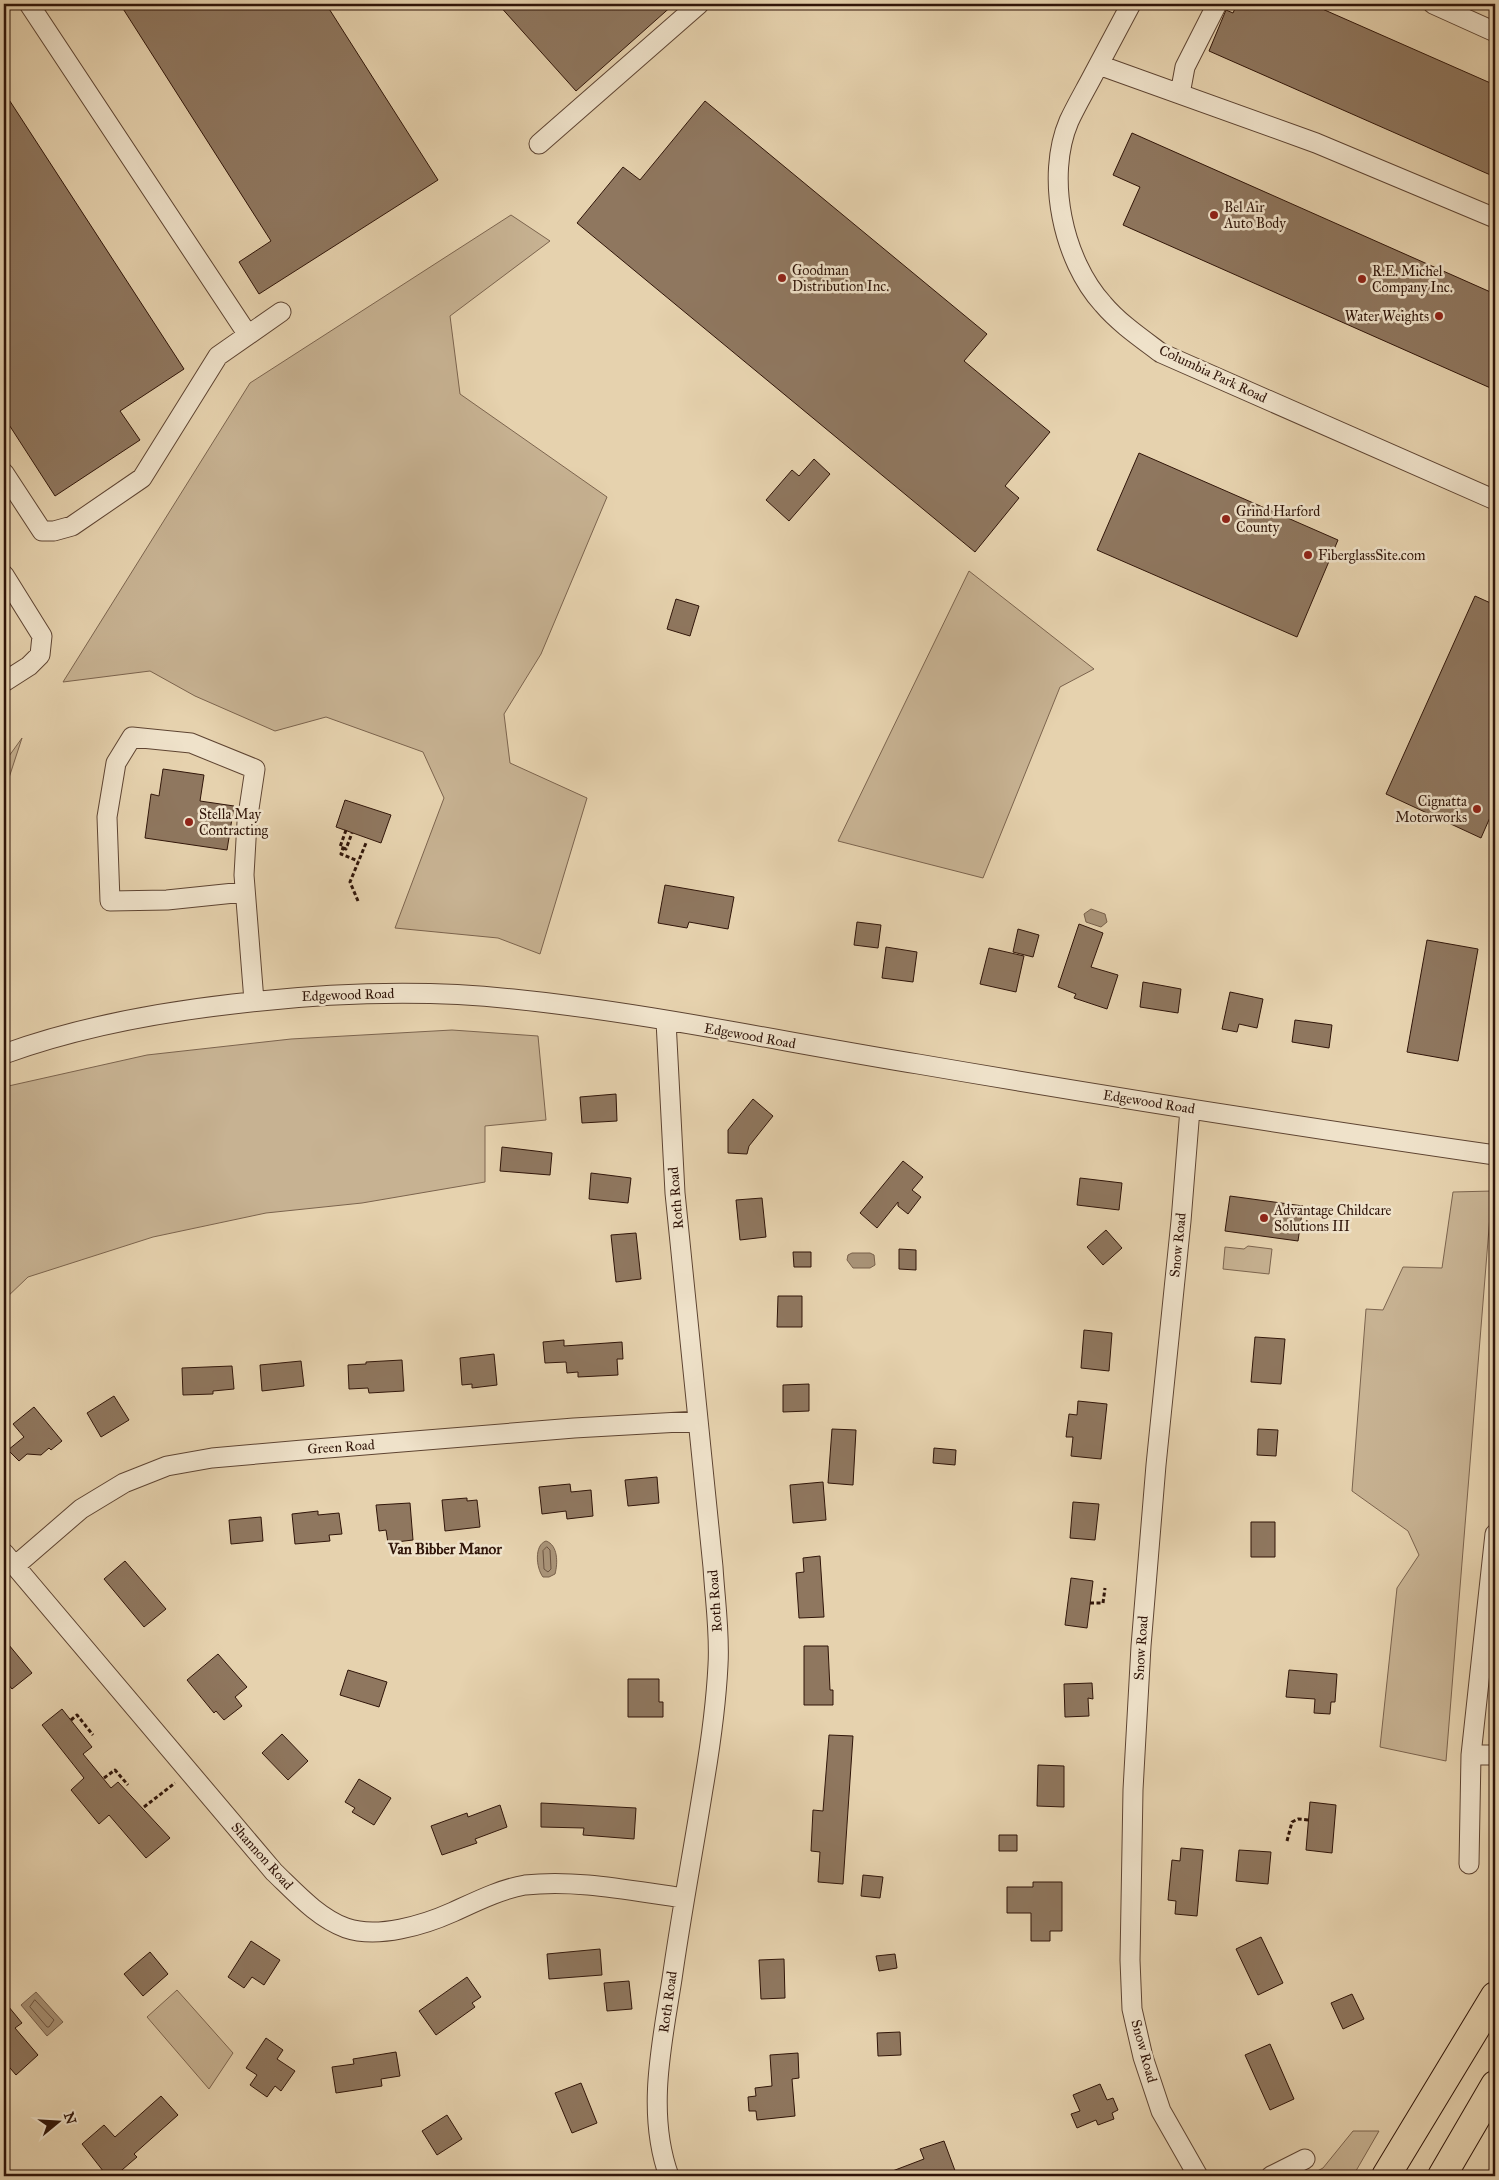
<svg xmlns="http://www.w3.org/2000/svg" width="1499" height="2180" font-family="'IM FELL Great Primer',serif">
<rect width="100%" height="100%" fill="#e6d2ae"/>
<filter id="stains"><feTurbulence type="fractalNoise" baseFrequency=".004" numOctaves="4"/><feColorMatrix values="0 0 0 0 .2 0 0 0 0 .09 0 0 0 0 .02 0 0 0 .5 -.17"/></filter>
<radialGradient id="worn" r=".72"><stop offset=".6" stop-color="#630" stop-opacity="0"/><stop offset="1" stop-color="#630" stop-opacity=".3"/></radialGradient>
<!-- green -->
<path fill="#c7b292" stroke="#7c644e" d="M 511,215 L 550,241 L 450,316 L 460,394 L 607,497 L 541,654 L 504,714 L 510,763 L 587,798 L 540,954 L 498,938 L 395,928 L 444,798 L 423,752 L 326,717 L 275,731 L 195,696 L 150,671 L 63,682 L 250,383 Z
M 969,571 L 1094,669 L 1060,687 L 983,878 L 838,841 Z
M 22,738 L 4,793 L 4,763 Z
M 452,1030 L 538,1036 L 546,1120 L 485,1126 L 485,1182 L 362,1203 L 266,1213 L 153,1237 L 28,1277 L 4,1300 L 4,1087 L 147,1055 L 291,1039 Z
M 1492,1191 L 1446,1761 L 1380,1747 L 1397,1588 L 1419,1555 L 1408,1531 L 1352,1491 L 1366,1309 L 1383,1310 L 1403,1267 L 1442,1268 L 1453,1192 Z
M 1248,1246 L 1272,1249 L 1269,1274 L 1223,1269 L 1225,1247 L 1244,1249 Z
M 177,1990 L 233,2053 L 209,2089 L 147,2017 Z
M 1353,2131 L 1379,2131 L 1353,2176 L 1308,2176 L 1323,2168 Z"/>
<!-- water -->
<path fill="#a89276" stroke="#78604a" d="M 1091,909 L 1105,914 L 1107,922 L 1101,927 L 1086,922 L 1084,914 Z
M 852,1253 L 870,1253 L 874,1255 L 875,1265 L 870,1268 L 853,1268 L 847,1260 L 848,1255 Z
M 546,1541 C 558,1545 558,1563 555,1574 L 549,1577 L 543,1577 C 536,1568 534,1545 546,1541 Z
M 36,1992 L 63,2022 L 47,2036 L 21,2005 Z"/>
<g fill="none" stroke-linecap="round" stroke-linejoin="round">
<!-- shore -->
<path stroke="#6c5440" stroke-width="1" d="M 547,1547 L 550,1550 L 551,1569 L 548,1572 L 544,1569 L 543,1551 Z
M 35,2000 L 54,2020 L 49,2027 L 47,2027 L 30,2007 Z"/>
</g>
<!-- building -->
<path fill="#8f775f" stroke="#301509" d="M 120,4 L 326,4 L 438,180 L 259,294 L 239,262 L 271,241 Z
M 498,4 L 674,4 L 576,91 Z
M 1237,4 L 1311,4 L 1495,85 L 1495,177 L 1209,51 L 1226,10 L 1233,13 Z
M 4,92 L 184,369 L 120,411 L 140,440 L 55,496 L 4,417 Z
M 705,101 L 987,334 L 964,361 L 1050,432 L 1005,486 L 1019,498 L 975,552 L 577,223 L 623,167 L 640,180 Z
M 1132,133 L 1495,294 L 1495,390 L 1123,225 L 1140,187 L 1113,175 Z
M 1139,453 L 1338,540 L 1297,637 L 1097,550 Z
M 814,459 L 830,474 L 789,521 L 766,500 L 792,470 L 799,476 Z
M 1475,596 L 1495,605 L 1495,806 L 1481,838 L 1386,794 Z
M 676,599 L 699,606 L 690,636 L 667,629 Z
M 163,769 L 204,775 L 200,801 L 234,806 L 227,850 L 145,838 L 151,794 L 159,796 Z
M 345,800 L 391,815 L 381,843 L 336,827 Z
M 665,885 L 734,897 L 728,929 L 689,922 L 687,928 L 658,923 Z
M 857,922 L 881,925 L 878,948 L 854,945 Z
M 1079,924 L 1103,933 L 1091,967 L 1118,975 L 1107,1009 L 1074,998 L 1076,994 L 1058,987 Z
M 1018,929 L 1039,935 L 1033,957 L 1013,952 Z
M 1427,940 L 1478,949 L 1458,1061 L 1407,1052 Z
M 886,947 L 917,952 L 913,982 L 882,978 Z
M 989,948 L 1024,956 L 1016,992 L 980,984 Z
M 1143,982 L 1181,989 L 1178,1013 L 1140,1007 Z
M 1230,992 L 1263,999 L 1257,1028 L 1239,1024 L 1237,1032 L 1222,1029 Z
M 1295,1020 L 1332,1025 L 1329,1048 L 1292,1042 Z
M 616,1094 L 617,1121 L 582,1123 L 580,1097 Z
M 753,1099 L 773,1116 L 749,1146 L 747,1154 L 728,1153 L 728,1130 Z
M 502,1147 L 552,1153 L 550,1175 L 500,1171 Z
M 903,1161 L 923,1177 L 912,1190 L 921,1197 L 908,1214 L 898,1206 L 898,1202 L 877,1228 L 860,1213 Z
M 591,1173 L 631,1178 L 628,1203 L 589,1199 Z
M 1080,1178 L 1122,1183 L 1119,1210 L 1077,1205 Z
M 1230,1196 L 1303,1206 L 1298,1241 L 1225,1231 Z
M 762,1198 L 766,1237 L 740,1240 L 736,1200 Z
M 1106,1230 L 1122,1248 L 1103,1265 L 1087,1247 Z
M 636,1233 L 641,1279 L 616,1282 L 611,1235 Z
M 899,1249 L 916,1250 L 916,1270 L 899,1269 Z
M 793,1252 L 811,1252 L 811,1267 L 794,1267 Z
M 778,1296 L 802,1296 L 802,1327 L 777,1327 Z
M 1084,1330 L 1112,1333 L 1109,1371 L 1081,1368 Z
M 1255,1337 L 1285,1339 L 1281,1384 L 1251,1382 Z
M 564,1340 L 564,1346 L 622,1342 L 623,1359 L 617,1359 L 618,1375 L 578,1377 L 578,1372 L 567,1373 L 566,1362 L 545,1363 L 543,1342 Z
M 494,1354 L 497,1385 L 472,1388 L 472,1384 L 462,1385 L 460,1358 Z
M 402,1360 L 404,1391 L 369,1393 L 368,1388 L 349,1389 L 348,1365 L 366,1364 L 366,1362 Z
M 301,1361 L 304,1386 L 262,1391 L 260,1365 Z
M 232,1366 L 234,1389 L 213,1391 L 213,1394 L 183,1395 L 182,1368 Z
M 809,1384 L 809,1411 L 783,1412 L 783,1385 Z
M 114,1396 L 129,1420 L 101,1437 L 87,1413 Z
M 1078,1401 L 1107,1404 L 1101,1459 L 1071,1456 L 1073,1437 L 1066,1437 L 1069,1414 L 1077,1415 Z
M 34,1407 L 62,1441 L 51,1450 L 49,1448 L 41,1455 L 27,1454 L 19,1461 L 8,1450 L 24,1437 L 13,1424 Z
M 832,1429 L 856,1430 L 853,1485 L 828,1483 Z
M 1258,1429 L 1278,1430 L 1276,1456 L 1257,1455 Z
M 934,1448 L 956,1450 L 955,1465 L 933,1463 Z
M 657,1477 L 659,1503 L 628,1506 L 625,1480 Z
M 823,1482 L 826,1520 L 793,1523 L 790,1485 Z
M 570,1484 L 571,1492 L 591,1490 L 593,1516 L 567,1519 L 566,1511 L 542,1514 L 539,1487 Z
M 467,1498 L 467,1501 L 477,1500 L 480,1527 L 445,1531 L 442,1500 Z
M 1073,1502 L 1099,1504 L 1095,1540 L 1070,1538 Z
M 410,1503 L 413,1540 L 388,1543 L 386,1530 L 379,1531 L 376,1505 Z
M 318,1511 L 318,1515 L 339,1513 L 342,1534 L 329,1535 L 330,1541 L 295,1544 L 292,1514 Z
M 261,1517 L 263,1541 L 231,1544 L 229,1520 Z
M 1251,1522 L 1275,1522 L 1275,1557 L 1251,1557 Z
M 820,1556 L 824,1617 L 799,1618 L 796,1573 L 804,1572 L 803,1558 Z
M 125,1561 L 166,1609 L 144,1627 L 104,1579 Z
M 1071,1578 L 1093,1581 L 1087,1628 L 1065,1625 Z
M 4,1639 L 32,1673 L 12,1689 L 4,1679 Z
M 804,1646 L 828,1646 L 830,1690 L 833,1690 L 833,1705 L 804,1705 Z
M 218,1654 L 247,1687 L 235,1697 L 242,1706 L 224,1720 L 216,1711 L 214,1713 L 187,1680 Z
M 348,1670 L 387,1682 L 379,1707 L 340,1695 Z
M 1289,1670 L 1337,1674 L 1335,1702 L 1331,1702 L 1330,1714 L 1314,1713 L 1315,1699 L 1286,1697 Z
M 628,1679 L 659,1679 L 659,1702 L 663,1702 L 663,1717 L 628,1717 Z
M 1092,1683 L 1093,1699 L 1088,1698 L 1089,1716 L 1065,1717 L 1064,1684 Z
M 62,1709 L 92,1747 L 83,1754 L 111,1788 L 118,1782 L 170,1838 L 146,1858 L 109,1815 L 99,1824 L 71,1790 L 84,1778 L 42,1725 Z
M 282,1734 L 308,1761 L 288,1780 L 262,1753 Z
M 829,1735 L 853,1736 L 843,1884 L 818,1882 L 820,1852 L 811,1851 L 813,1810 L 823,1811 Z
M 1038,1765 L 1064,1766 L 1064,1807 L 1037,1806 Z
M 359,1779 L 391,1798 L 374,1825 L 352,1812 L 355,1808 L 345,1802 Z
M 1310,1802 L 1336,1805 L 1332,1853 L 1306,1850 Z
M 541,1803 L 636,1808 L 634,1839 L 583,1835 L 584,1828 L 541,1827 Z
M 500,1805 L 507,1827 L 475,1839 L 477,1843 L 442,1855 L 431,1826 L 467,1813 L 468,1817 Z
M 999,1835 L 1017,1835 L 1017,1851 L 999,1851 Z
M 1181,1848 L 1203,1850 L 1197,1916 L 1175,1914 L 1176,1901 L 1168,1900 L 1172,1860 L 1180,1861 Z
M 1239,1850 L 1271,1852 L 1268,1884 L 1236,1881 Z
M 863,1875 L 883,1877 L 880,1898 L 861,1896 Z
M 1033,1882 L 1062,1882 L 1062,1931 L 1050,1931 L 1050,1941 L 1031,1941 L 1031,1913 L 1007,1913 L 1007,1887 L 1033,1887 Z
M 1261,1937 L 1283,1983 L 1258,1995 L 1236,1949 Z
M 251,1941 L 280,1960 L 264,1985 L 252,1977 L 244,1988 L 228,1977 Z
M 600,1949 L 602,1975 L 549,1979 L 547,1954 Z
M 150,1952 L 168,1974 L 143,1996 L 124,1974 Z
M 895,1954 L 897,1968 L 879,1971 L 876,1956 Z
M 784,1959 L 785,1998 L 761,1999 L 759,1960 Z
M 467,1977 L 481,1997 L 472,2003 L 475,2007 L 436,2035 L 419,2011 Z
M 629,1981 L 632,2009 L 607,2011 L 604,1983 Z
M 1352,1994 L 1364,2019 L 1343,2029 L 1331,2003 Z
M 4,2001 L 22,2023 L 15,2028 L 38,2055 L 16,2075 L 4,2061 Z
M 900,2032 L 901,2055 L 878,2056 L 877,2033 Z
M 266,2038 L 283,2050 L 277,2059 L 295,2071 L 281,2091 L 275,2086 L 267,2097 L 250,2085 L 257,2075 L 246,2068 Z
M 1270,2044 L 1294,2099 L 1270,2110 L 1245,2055 Z
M 396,2052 L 400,2076 L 381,2079 L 382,2086 L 336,2093 L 332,2067 L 354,2064 L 353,2059 Z
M 798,2053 L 799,2078 L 792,2079 L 795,2116 L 757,2120 L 756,2111 L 749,2111 L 748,2097 L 756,2096 L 755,2088 L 772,2086 L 770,2055 Z
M 581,2083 L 597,2123 L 572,2133 L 555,2093 Z
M 1100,2084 L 1107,2100 L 1113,2098 L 1118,2110 L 1112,2113 L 1114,2119 L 1098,2125 L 1096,2120 L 1077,2128 L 1071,2114 L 1080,2111 L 1073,2095 Z
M 161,2096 L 178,2115 L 134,2154 L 137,2157 L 115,2176 L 107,2176 L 82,2144 L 104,2125 L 115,2137 Z
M 447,2115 L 462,2139 L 437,2155 L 422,2131 Z
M 944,2141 L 957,2176 L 882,2176 L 882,2175 L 924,2159 L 920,2149 Z"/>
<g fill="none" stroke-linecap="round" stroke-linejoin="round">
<!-- minor casing -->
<g stroke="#5e4432" stroke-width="21">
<path id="minor" d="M 29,4 L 248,335
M 1131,4 C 1117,30 1104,55 1090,81 C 1083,94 1075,108 1069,121 C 1045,177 1063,260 1103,304 C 1119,323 1141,338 1161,353 L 1495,500
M 1433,4 L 1495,32
M 1099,65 L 1316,143 L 1495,218
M 1180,94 L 1185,67 L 1217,4
M 539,144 L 699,4
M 4,473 L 42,531 L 54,531 L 72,526 L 142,478 L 218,356 L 281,312
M 4,575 L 42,636 L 40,655 L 29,666 L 4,682
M 244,892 L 167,900 L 110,901 L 107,817 L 116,763 L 132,737 L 191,743 L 255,769 L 247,822 L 244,875 L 254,1001
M 666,1021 L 675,1193 L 713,1567 C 715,1600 720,1633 718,1665 C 716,1706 710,1748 703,1789 C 693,1852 681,1915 672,1979 C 662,2043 646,2113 669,2176
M 4,1054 C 78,1027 155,1013 233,1004 C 326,993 420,989 513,999 C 649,1013 783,1042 918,1064 C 1110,1097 1302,1127 1495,1155
M 1190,1109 L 1181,1221 L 1156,1465 L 1141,1646 L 1133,1790 L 1130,1960 L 1132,2009 L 1143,2057 L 1161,2111 L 1198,2176
M 4,1553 L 274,1872 C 295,1892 318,1918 346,1928 C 378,1939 424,1925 453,1912 C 475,1902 501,1889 525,1885 C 577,1879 632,1891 684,1898
M 15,1566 L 81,1509 L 124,1483 L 167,1466 L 212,1458 L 303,1450 L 574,1428 L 698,1421
M 1471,1755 L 1495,1755
M 1469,1864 L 1471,1755 L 1495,1534
M 1271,2176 L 1305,2159"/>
</g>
<!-- highway casing -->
<g stroke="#301509" stroke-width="30">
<path id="highway" d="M 1386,2176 L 1495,1996
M 1442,2176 L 1495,2085"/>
</g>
<!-- path -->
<path stroke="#301509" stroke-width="3" stroke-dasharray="4 2.5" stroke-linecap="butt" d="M 346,830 L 340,847 L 343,848 L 341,854 L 358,861
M 343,848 L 346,849 L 352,833
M 358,901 L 350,882 L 366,843
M 1090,1603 L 1103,1603 L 1105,1588
M 71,1720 L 77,1715 L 93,1735
M 104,1778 L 115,1770 L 128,1785
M 144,1807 L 175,1783
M 1287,1841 L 1292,1822 L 1298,1819 L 1309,1820"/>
<!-- minor -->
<use href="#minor" stroke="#efe2ca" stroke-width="19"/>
<!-- highway -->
<use href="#highway" stroke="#e6d2ae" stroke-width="28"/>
</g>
<!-- markers -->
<g fill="#8f2418" stroke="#efe2ca" stroke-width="2">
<circle cx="1214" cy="215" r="5"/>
<circle cx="782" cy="278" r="5"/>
<circle cx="1362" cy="279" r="5"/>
<circle cx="1439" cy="316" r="5"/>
<circle cx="1226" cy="519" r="5"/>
<circle cx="1308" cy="555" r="5"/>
<circle cx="1477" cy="809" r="5"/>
<circle cx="189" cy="822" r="5"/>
<circle cx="1264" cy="1218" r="5"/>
</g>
<g text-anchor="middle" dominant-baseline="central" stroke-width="5" stroke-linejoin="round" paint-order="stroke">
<!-- poi labels -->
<g font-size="14" fill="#301509" stroke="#efe2ca" text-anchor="start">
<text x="1224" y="207">Bel Air<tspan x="1224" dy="16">Auto Body</tspan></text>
<text x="792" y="270">Goodman<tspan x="792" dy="16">Distribution Inc.</tspan></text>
<text x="1372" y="271">R.E. Michel<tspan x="1372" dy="16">Company Inc.</tspan></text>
<text x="1429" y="316" text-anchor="end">Water Weights</text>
<text x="1236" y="511">Grind Harford<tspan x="1236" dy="16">County</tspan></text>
<text x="1318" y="555">FiberglassSite.com</text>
<text x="1467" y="801" text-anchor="end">Cignatta<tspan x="1467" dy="16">Motorworks</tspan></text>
<text x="199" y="814">Stella May<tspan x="199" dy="16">Contracting</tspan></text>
<text x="1274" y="1210">Advantage Childcare<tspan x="1274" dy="16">Solutions III</tspan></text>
</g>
<!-- street labels -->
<g font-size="14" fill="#301509" stroke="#efe2ca">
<text transform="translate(1213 374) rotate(25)">Columbia Park Road</text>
<text transform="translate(348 995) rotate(-2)">Edgewood Road</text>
<text transform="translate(750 1036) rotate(10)">Edgewood Road</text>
<text transform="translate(1149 1102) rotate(9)">Edgewood Road</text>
<text transform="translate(676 1198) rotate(-95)">Roth Road</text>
<text transform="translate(1178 1245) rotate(-84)">Snow Road</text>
<text transform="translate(341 1447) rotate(-4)">Green Road</text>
<text transform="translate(715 1601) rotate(-94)">Roth Road</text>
<text transform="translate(1141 1648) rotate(-86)">Snow Road</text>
<text transform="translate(262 1856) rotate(48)">Shannon Road</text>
<text transform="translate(668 2002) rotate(-82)">Roth Road</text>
<text transform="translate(1144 2051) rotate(75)">Snow Road</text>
</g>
<!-- neighbourhood labels -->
<g font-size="15" font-weight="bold" fill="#301509" stroke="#efe2ca">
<text x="445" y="1549">Van Bibber Manor</text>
</g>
</g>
<!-- margin -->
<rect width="1499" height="2180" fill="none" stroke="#e6d2ae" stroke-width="20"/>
<rect x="5" y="5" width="1489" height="2170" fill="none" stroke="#301509" stroke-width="2.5"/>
<rect x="10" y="10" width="1479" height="2160" fill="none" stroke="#301509"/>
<!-- north arrow -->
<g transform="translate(58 2122) rotate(72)" stroke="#efe2ca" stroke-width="4" paint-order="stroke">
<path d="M0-4L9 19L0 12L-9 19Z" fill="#301509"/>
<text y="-8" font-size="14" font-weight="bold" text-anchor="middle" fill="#301509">N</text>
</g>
<rect width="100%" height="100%" filter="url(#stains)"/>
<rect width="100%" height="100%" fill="url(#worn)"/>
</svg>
